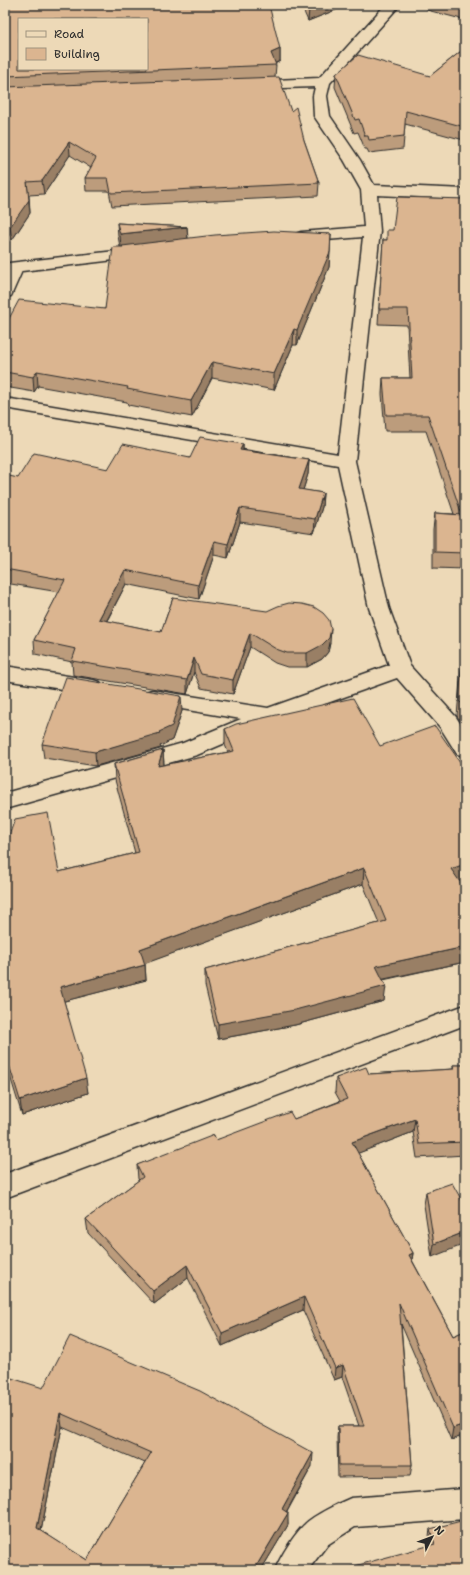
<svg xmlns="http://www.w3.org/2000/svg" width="470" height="1575" font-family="'Shantell Sans',sans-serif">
<rect width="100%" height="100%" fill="#edd9b7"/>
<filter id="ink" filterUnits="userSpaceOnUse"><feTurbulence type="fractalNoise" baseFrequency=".025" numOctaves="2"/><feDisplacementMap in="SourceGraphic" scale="8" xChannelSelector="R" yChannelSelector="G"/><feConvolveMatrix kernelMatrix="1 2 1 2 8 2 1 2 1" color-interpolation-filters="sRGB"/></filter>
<g filter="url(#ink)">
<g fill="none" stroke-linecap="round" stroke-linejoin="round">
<!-- street casing -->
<g stroke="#2b2b2b" stroke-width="3">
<path id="street" d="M 385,5 L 400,5 L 330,83 L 327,96 L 330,116 L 360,160 L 374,185 L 465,189 L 465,199 L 377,195 L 380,231 L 355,461 L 389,608 L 410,666 L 456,717 L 465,731 L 465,756 L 457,754 L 440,727 L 397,678 L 277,721 L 197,755 L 5,809 L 5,793 L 183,743 L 241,719 L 152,704 L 145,702 L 141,697 L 145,692 L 152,690 L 268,708 L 389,665 L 369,608 L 338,465 L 5,408 L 5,398 L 338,454 L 363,237 L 301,242 L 295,240 L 293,237 L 295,234 L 301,232 L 364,227 L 361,190 L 344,160 L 314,116 L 313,96 L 315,87 L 252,89 L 247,88 L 245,85 L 247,82 L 252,81 L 319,78 Z
M 142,248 L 148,250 L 150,253 L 148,256 L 22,271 L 11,296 L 5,297 L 5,271 L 9,263 Z
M 5,666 L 93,680 L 100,682 L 103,687 L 100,692 L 93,694 L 5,680 Z
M 465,1005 L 465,1025 L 5,1198 L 5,1174 Z
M 465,1489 L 465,1519 L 355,1527 L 327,1545 L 308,1570 L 275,1570 C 280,1557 295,1533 305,1524 C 314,1515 339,1503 351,1498 Z"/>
</g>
<!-- street -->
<use href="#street" fill="#edd9b7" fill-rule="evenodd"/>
</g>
<!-- wall -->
<path fill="#bc9c7c" stroke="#2b2b2b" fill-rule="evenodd" d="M 5,5 L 280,49 L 280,61 L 275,64 L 276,65 L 275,77 L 304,140 L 319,183 L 318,196 L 112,206 L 109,191 L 86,191 L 85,178 L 91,168 L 70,155 L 44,194 L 29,195 L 30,213 L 12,240 L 5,240 Z
M 301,5 L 348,5 L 308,21 Z
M 428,5 L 465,5 L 465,20 L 427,10 Z
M 465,48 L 465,139 L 464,140 L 405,124 L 403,149 L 369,153 L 367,149 L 365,149 L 358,132 L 354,133 L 335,87 L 336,74 L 430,76 Z
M 465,199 L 465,569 L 433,568 L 433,529 L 435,513 L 454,514 L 426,431 L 385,431 L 382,394 L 383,378 L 410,378 L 407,325 L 378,324 L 383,240 L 387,240 L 393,230 Z
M 117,223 L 187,227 L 188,239 L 331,234 L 329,267 L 297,345 L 293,345 L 274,390 L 212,378 L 192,417 L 128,405 L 127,402 L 38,386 L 34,392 L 5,387 L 5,326 L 105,309 L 120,247 L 118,236 Z
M 243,444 L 243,450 L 309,460 L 308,474 L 303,490 L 323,493 L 322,507 L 314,533 L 240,522 L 228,558 L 214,555 L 199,599 L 126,584 L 107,621 L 161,632 L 173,598 L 330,643 L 328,652 L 322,659 L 307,667 L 287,667 L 275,663 L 250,647 L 233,694 L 201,688 L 194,672 L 187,694 L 73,675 L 72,662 L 35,654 L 34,640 L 59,592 L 5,583 L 5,485 L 18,478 L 108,469 L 190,458 Z
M 465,622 L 465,719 L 459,719 L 457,716 Z
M 182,711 L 172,740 L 160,746 L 161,748 L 96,766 L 44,758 L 42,744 Z
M 225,729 L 380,746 L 459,881 L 465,894 L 465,962 L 383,980 L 384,1001 L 295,1025 L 218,1039 L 205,985 L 205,970 L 379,923 L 363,884 L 145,963 L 146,980 L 64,1001 L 88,1093 L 22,1115 L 5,1060 L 5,862 L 59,872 L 135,853 L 115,780 L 114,764 L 163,750 L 164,765 L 228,752 L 225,745 Z
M 453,1065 L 465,1065 L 465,1155 L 417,1158 L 413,1132 L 358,1153 L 413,1253 L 412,1260 L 453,1336 L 465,1331 L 465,1435 L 451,1440 L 401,1324 L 412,1465 L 410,1476 L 338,1477 L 337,1438 L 338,1426 L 359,1426 L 342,1377 L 334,1380 L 303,1310 L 222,1346 L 188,1278 L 154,1304 L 88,1233 L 86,1219 L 139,1180 L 138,1179 L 137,1165 L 216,1140 L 294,1119 L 340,1101 L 335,1092 L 336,1078 L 369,1074 L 453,1069 Z
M 426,1192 L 465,1206 L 432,1257 L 424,1205 Z
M 43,1388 L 312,1466 L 287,1512 L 288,1525 L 261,1570 L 5,1570 ZM 62,1427 L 145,1463 L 87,1560 L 41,1531 Z
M 430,1529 L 465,1570 L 429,1546 L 428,1543 Z"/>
<!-- shaded-wall -->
<path fill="#997f65" stroke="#2b2b2b" d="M 318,5 L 348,5 L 308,21 L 309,9 Z
M 280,49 L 280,61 L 271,65 L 271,53 Z
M 69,142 L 70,155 L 44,194 L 42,181 Z
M 27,182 L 30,213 L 12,240 L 10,227 Z
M 187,227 L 188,241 L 121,248 L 120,234 Z
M 331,234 L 329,267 L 297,345 L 297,330 Z
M 294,329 L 293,345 L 274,390 L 274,374 Z
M 212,362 L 212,378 L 192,417 L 191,401 Z
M 37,371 L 38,386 L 34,392 L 33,377 Z
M 243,444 L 243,458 L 240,450 Z
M 309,460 L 308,474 L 299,503 L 299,489 Z
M 323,493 L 322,507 L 314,533 L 315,519 Z
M 240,508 L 240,522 L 228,558 L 228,544 Z
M 214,541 L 214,555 L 199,599 L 198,585 Z
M 125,570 L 126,584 L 100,633 L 99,619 Z
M 331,629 L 330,643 L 328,652 L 322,659 L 307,667 L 307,653 Z
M 250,633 L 250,647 L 233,694 L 233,680 Z
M 194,658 L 194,672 L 187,694 L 187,680 Z
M 5,671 L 6,682 L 5,685 Z
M 181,696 L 182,711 L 172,740 L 160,746 L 161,748 L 96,766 L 95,752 L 159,732 Z
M 163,750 L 164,766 L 158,766 Z
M 465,864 L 465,879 L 449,884 L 451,869 Z
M 364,868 L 363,884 L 141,965 L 140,949 Z
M 465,947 L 465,962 L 375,981 L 376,966 Z
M 145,965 L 146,980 L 61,1002 L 60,987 Z
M 386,986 L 384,1001 L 295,1025 L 218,1039 L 218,1024 Z
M 86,1078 L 88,1093 L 22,1115 L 20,1100 Z
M 415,1119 L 413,1132 L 351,1156 L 352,1142 Z
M 465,1232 L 465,1244 L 432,1257 L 434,1244 Z
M 413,1253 L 411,1266 L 409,1255 Z
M 187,1265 L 188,1278 L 154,1304 L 153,1291 Z
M 304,1297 L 303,1310 L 222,1346 L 222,1333 Z
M 343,1365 L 342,1377 L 334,1380 L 335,1368 Z
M 60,1413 L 62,1427 L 39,1541 L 37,1528 Z
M 465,1424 L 465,1435 L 451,1440 L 453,1428 Z
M 313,1453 L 312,1466 L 281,1521 L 282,1509 Z
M 288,1513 L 288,1525 L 261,1570 L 254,1570 Z"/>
<!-- building -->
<path fill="#dbb590" stroke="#2b2b2b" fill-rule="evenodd" d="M 5,5 L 269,5 L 280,49 L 271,53 L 276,65 L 5,76 ZM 19,19 L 147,19 L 147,69 L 19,69 Z
M 307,5 L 318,5 L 309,9 Z
M 457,5 L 465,5 L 465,7 Z
M 465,48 L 465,127 L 406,111 L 404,136 L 369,140 L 368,136 L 365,136 L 359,119 L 355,120 L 336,74 L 358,55 L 430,76 Z
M 279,77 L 291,111 L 296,107 L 304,140 L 319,183 L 111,193 L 108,178 L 85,178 L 96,158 L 69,142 L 42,181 L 27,182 L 29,200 L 10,227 L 5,227 L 5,87 Z
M 397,197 L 465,199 L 465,553 L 435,552 L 435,513 L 462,515 L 428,415 L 386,415 L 383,378 L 412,378 L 408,309 L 379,309 L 383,240 L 387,240 L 387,230 L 393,230 Z
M 117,223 L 187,227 L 120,234 Z
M 274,231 L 331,234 L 330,252 L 297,330 L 294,329 L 274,374 L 212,362 L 191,401 L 127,389 L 128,387 L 37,371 L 33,377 L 5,372 L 5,326 L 19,300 L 105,309 L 113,247 L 123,247 L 122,246 L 215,235 Z
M 200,437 L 243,444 L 240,450 L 309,460 L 299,489 L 323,493 L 315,519 L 240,508 L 228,544 L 214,541 L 198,585 L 125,570 L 99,619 L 161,632 L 173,598 L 267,611 L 278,606 L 289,603 L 302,604 L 314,607 L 323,613 L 329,620 L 331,629 L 329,638 L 322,645 L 307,653 L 287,653 L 276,649 L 250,633 L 233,680 L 201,674 L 194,658 L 187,680 L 72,661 L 76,649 L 34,640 L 65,580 L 5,569 L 5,485 L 9,476 L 18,478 L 34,453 L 108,469 L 123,444 L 190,458 Z
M 465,623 L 465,658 L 462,658 Z
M 465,661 L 465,704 L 461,703 L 459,701 L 462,662 Z
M 66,677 L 181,696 L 172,726 L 159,732 L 160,733 L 95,752 L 42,744 Z
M 353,698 L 380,746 L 435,726 L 465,769 L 465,864 L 451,869 L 460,882 L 465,894 L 465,947 L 376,966 L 386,986 L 295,1010 L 218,1024 L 205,970 L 386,921 L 364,868 L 140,949 L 145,965 L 60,987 L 86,1078 L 20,1100 L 5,1052 L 5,862 L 8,862 L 6,844 L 15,819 L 48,813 L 59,872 L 139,852 L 114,764 L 163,750 L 158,766 L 234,751 L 225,729 L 236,724 Z
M 453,1065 L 465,1065 L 465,1142 L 419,1144 L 415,1119 L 352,1142 L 413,1253 L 409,1255 L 453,1336 L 465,1331 L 465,1424 L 453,1428 L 399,1303 L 412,1465 L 339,1465 L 338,1426 L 364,1426 L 343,1365 L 335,1368 L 304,1297 L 222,1333 L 187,1265 L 153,1291 L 86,1219 L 143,1177 L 137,1165 L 214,1135 L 216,1140 L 290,1112 L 294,1119 L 347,1099 L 336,1078 L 366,1067 L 369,1074 L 454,1069 Z
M 452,1183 L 465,1206 L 465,1232 L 434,1244 L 426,1192 Z
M 70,1336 L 200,1391 L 313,1453 L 282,1509 L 288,1513 L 254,1570 L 5,1570 L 5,1376 L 43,1388 ZM 60,1413 L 151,1453 L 87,1560 L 37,1528 Z
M 465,1520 L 465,1570 L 340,1570 L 435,1544 L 430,1529 Z"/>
</g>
<!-- margin -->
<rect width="470" height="1575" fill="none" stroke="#edd9b7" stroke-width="20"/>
<rect x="10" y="10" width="450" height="1555" fill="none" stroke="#2b2b2b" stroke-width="1.5" filter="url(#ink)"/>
<!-- legend -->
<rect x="18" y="18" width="130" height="52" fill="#edd9b7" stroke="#9f937f"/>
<rect x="26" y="31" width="20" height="6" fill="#edd9b7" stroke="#9f937f"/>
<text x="54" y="38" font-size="12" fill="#2b2b2b">Road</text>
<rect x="26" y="48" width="20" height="12" fill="#dbb590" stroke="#9f937f"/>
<text x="54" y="58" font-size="12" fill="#2b2b2b">Building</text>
<!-- north arrow -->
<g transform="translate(432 1537) rotate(48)" stroke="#edd9b7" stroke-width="3" paint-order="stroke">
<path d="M0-3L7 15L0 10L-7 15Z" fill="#2b2b2b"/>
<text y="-6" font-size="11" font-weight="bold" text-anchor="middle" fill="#2b2b2b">N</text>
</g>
</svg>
